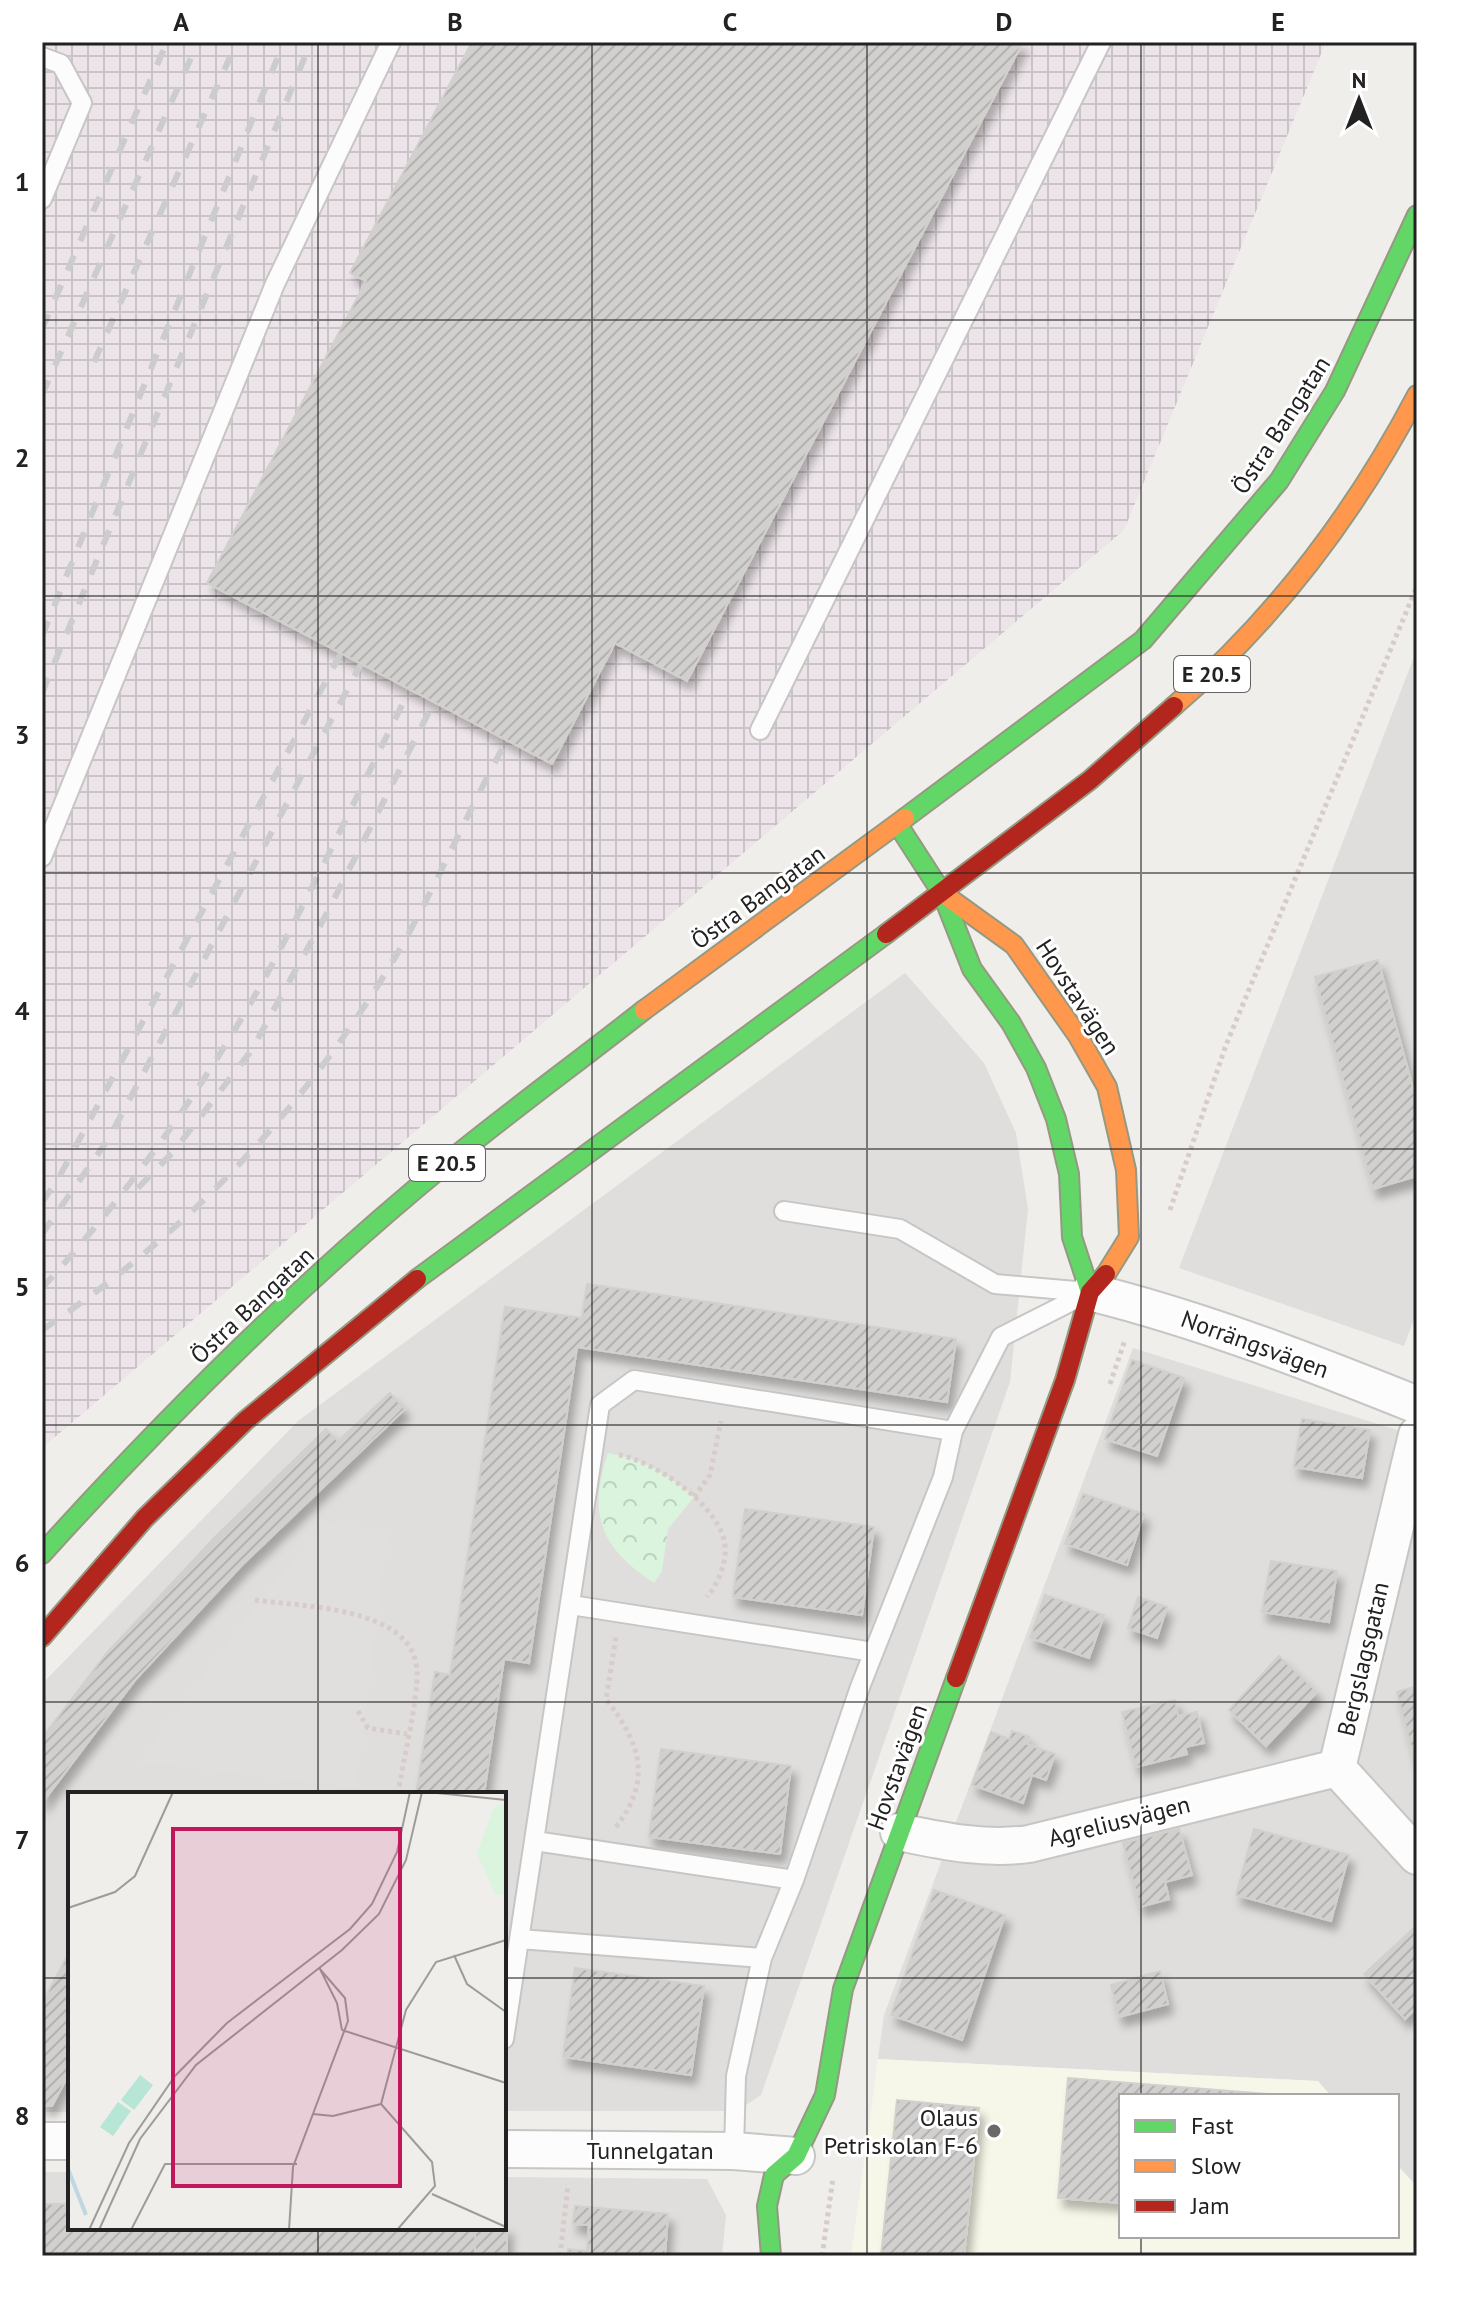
<svg xmlns="http://www.w3.org/2000/svg" width="1459" height="2298" font-family="'PT Sans',sans-serif">
<defs>
<pattern id="industrial-grid" width="8" height="8" patternUnits="userSpaceOnUse" patternTransform="scale(2)"><rect width="8" height="8" fill="#ece4e8"/><path d="M0 4h8M4 0v8" fill="none" stroke="#cac3c7"/></pattern>
<pattern id="park-crowns" width="20" height="18" patternUnits="userSpaceOnUse" patternTransform="scale(2)"><rect width="20" height="18" fill="#daf4dd"/><path d="M2 6a3 3 0 1 1 6 0M12 15a3 3 0 1 1 6 0" fill="none" stroke="#bbd1bd"/></pattern>
<pattern id="building-hatch" width="6" height="6" patternUnits="userSpaceOnUse" patternTransform="scale(2)"><rect width="6" height="6" fill="#d2d0ce"/><path d="M-1 1l2-2M0 6l6-6M5 7l2-2" fill="none" stroke="#b4b2b1"/></pattern>
<filter id="shadow"><feDropShadow dx="5" dy="9" stdDeviation="4" flood-color="#0004"/></filter>
</defs>
<rect width="100%" height="100%" fill="#efeeeb"/>
<!-- residential -->
<path fill="#dfdedc" d="M 1417,649 L 1417,1311 L 1404,1346 L 1179,1268 Z
M 905,973 L 984,1063 L 1016,1133 L 1028,1209 L 1010,1382 L 761,2095 L 737,2111 L 504,2111 L 504,1794 L 70,1794 L 70,2112 L 42,2112 L 42,1684 L 298,1421 Z
M 1133,1348 L 1417,1436 L 1417,2186 L 1397,2165 L 1397,2096 L 1331,2096 L 1317,2081 L 878,2059 L 884,2015 Z
M 42,2172 L 70,2172 L 70,2228 L 504,2228 L 504,2177 L 707,2179 L 726,2215 L 722,2256 L 42,2256 Z"/>
<!-- industrial -->
<path fill="url(#industrial-grid)" d="M 42,42 L 1326,42 L 1124,530 L 42,1448 Z"/>
<!-- education -->
<path fill="#f6f7e8" d="M 878,2059 L 1318,2081 L 1331,2096 L 1121,2096 L 1121,2236 L 1397,2236 L 1397,2165 L 1417,2187 L 1417,2256 L 851,2256 Z"/>
<!-- park -->
<path fill="url(#park-crowns)" d="M 608,1453 C 643,1459 667,1474 694,1497 L 668,1529 L 662,1571 L 654,1583 C 601,1548 587,1515 608,1453 Z"/>
<!-- parking -->
<path fill="#e0dfde" d="M 326,1524 L 388,1531 L 356,1787 L 140,1762 L 258,1602 Z"/>
<!-- building -->
<path fill="url(#building-hatch)" stroke="#d2d0cc" stroke-width="2" filter="url(#shadow)" d="M 472,42 L 1023,42 L 687,681 L 615,643 L 552,764 L 207,583 L 366,281 L 350,273 Z
M 1378,960 L 1417,1103 L 1417,1176 L 1373,1189 L 1315,977 Z
M 587,1284 L 956,1339 L 947,1402 L 577,1347 L 529,1663 L 504,1659 L 484,1794 L 416,1794 L 435,1672 L 450,1675 L 505,1307 L 582,1318 Z
M 1132,1360 L 1184,1378 L 1157,1456 L 1105,1439 Z
M 390,1393 L 405,1409 L 242,1565 L 136,1679 L 42,1803 L 42,1738 L 106,1654 L 214,1538 L 326,1429 L 338,1441 Z
M 1302,1419 L 1370,1430 L 1362,1478 L 1294,1467 Z
M 1083,1494 L 1144,1514 L 1127,1565 L 1065,1544 Z
M 745,1509 L 874,1527 L 862,1615 L 733,1597 Z
M 1271,1561 L 1337,1571 L 1329,1622 L 1262,1612 Z
M 1045,1595 L 1104,1615 L 1089,1658 L 1030,1638 Z
M 1138,1597 L 1167,1607 L 1157,1638 L 1128,1628 Z
M 1279,1656 L 1317,1692 L 1266,1746 L 1229,1710 Z
M 1417,1686 L 1417,1765 L 1416,1766 L 1397,1692 Z
M 1175,1700 L 1178,1716 L 1197,1712 L 1204,1743 L 1185,1747 L 1187,1754 L 1136,1767 L 1122,1712 Z
M 1012,1731 L 1029,1737 L 1027,1744 L 1055,1754 L 1046,1780 L 1032,1775 L 1023,1803 L 972,1785 L 991,1732 L 1009,1739 Z
M 661,1749 L 791,1766 L 780,1854 L 649,1837 Z
M 1179,1829 L 1192,1875 L 1165,1882 L 1169,1899 L 1140,1907 L 1123,1843 Z
M 1254,1829 L 1349,1855 L 1331,1921 L 1236,1895 Z
M 934,1890 L 1005,1915 L 962,2040 L 891,2015 Z
M 1417,1925 L 1417,2007 L 1405,2019 L 1364,1974 Z
M 70,1951 L 70,2072 L 52,2106 L 42,2106 L 42,2003 Z
M 575,1968 L 704,1986 L 691,2075 L 563,2057 Z
M 1160,1971 L 1168,2004 L 1119,2017 L 1111,1985 Z
M 1068,2078 L 1291,2096 L 1121,2096 L 1121,2203 L 1058,2198 Z
M 897,2100 L 979,2108 L 964,2256 L 881,2256 Z
M 42,2204 L 70,2204 L 70,2228 L 475,2228 L 475,2256 L 42,2256 Z
M 575,2206 L 668,2214 L 665,2256 L 568,2256 L 568,2249 L 587,2251 L 589,2225 L 573,2224 Z
M 504,2225 L 507,2225 L 507,2256 L 475,2256 L 475,2228 L 504,2228 Z"/>
<g fill="none" stroke-linecap="round" stroke-linejoin="round">
<!-- lane casing -->
<g stroke="#c7c6c5" stroke-width="22">
<path id="lane" d="M 42,57 L 61,64 L 82,103 L 42,199
M 760,730 L 1101,42
M 42,857 L 275,284 L 391,42
M 784,1211 L 900,1229 L 995,1284 L 1087,1292
M 571,1605 L 873,1652
M 535,1841 L 794,1880
M 520,1939 L 762,1958
M 504,2039 L 600,1405 L 634,1380 L 953,1431
M 734,2151 L 736,2076 L 762,1958 L 794,1880 L 860,1687 L 943,1477 L 953,1431 L 1001,1337 L 1082,1296"/>
</g>
<!-- street casing -->
<g stroke="#c7c6c5" stroke-width="40">
<path id="street" d="M 1090,1292 C 1202,1320 1310,1362 1417,1405
M 1417,1435 L 1337,1768 L 1417,1856
M 899,1832 C 943,1841 984,1850 1029,1844 L 1337,1768
M 42,2141 L 70,2141
M 504,2149 L 734,2151 L 796,2156"/>
</g>
<!-- fast casing -->
<g stroke="#959982" stroke-width="22">
<path id="fast" d="M 905,818 L 1143,640 L 1279,481 L 1335,391 L 1417,215
M 898,825 L 942,893
M 942,893 L 972,969 L 1011,1023 L 1036,1068 L 1056,1119 L 1069,1174 L 1072,1237 L 1090,1292
M 417,1279 L 886,934
M 42,1554 C 168,1415 302,1281 448,1162 C 512,1110 579,1061 644,1010
M 771,2256 L 767,2206 L 774,2175 L 796,2156 L 825,2095 L 843,1989 L 956,1678"/>
</g>
<!-- slow casing -->
<g stroke="#959982" stroke-width="22">
<path id="slow" d="M 1174,706 C 1275,619 1355,513 1417,395
M 942,893 L 1014,945 L 1078,1036 L 1107,1087 L 1126,1170 L 1129,1237 L 1106,1274
M 644,1010 L 905,818"/>
</g>
<!-- jam casing -->
<g stroke="#959982" stroke-width="22">
<path id="jam" d="M 886,934 L 1090,780 L 1174,706
M 42,1637 L 145,1518 L 245,1421 L 417,1279
M 956,1678 L 1065,1380 L 1090,1292 L 1106,1274"/>
</g>
<!-- path -->
<path stroke="#d7ccc9" stroke-width="5" stroke-dasharray="4 4" stroke-linecap="butt" d="M 1170,1210 L 1226,1045 L 1417,586
M 1110,1384 L 1125,1340
M 619,1455 C 654,1461 720,1505 725,1545 C 727,1563 718,1583 707,1597
M 694,1497 L 710,1475 L 721,1421
M 255,1600 C 302,1607 414,1606 417,1671 C 418,1701 403,1761 398,1794
M 358,1711 L 368,1728 L 407,1734
M 616,1827 C 653,1779 640,1743 606,1699 L 616,1637
M 560,2256 L 568,2185
M 822,2256 L 833,2178"/>
<!-- lane -->
<use href="#lane" stroke="#fdfcfc" stroke-width="18"/>
<!-- street -->
<use href="#street" stroke="#fdfcfc" stroke-width="36"/>
<!-- fast -->
<use href="#fast" stroke="#63d668" stroke-width="18"/>
<!-- slow -->
<use href="#slow" stroke="#ff974d" stroke-width="18"/>
<!-- jam -->
<use href="#jam" stroke="#b3261e" stroke-width="18"/>
<!-- rail -->
<path stroke="#ccc" stroke-width="6" stroke-dasharray="16 16" stroke-linecap="butt" d="M 42,329 L 167,42
M 94,362 L 230,57
M 42,395 L 198,42
M 42,636 L 284,42
M 42,693 L 311,42
M 138,1188 L 174,1151 L 251,1051 L 327,913 L 434,702
M 42,1202 L 57,1181 L 341,653
M 42,1234 L 109,1138 L 361,664
M 42,1288 C 129,1193 206,1085 268,972 C 318,879 363,783 410,689
M 42,1330 C 185,1234 296,1118 387,971 C 432,897 465,816 507,740"/>
</g>
<!-- grid -->
<path fill="none" stroke="#222" stroke-width="2" stroke-opacity="0.55" d="M 318,42 L 318,1794M 592,42 L 592,2256M 867,42 L 867,2256M 1141,42 L 1141,2096M 42,320 L 1417,320M 42,596 L 1417,596M 42,873 L 1417,873M 42,1149 L 1417,1149M 42,1425 L 1417,1425M 42,1702 L 1417,1702M 42,1978 L 70,1978M 504,1978 L 1417,1978M 318,2228 L 318,2256M 1141,2236 L 1141,2256"/>
<!-- markers -->
<circle fill="#6a6968" stroke="#fff" stroke-width="3" cx="994" cy="2131" r="8"/>
<g text-anchor="middle" dominant-baseline="central" stroke-width="6" stroke-linejoin="round" paint-order="stroke">
<!-- shield labels -->
<g fill="#fff" stroke="#646464" stroke-width="2">
<rect x="1174" y="656" width="76" height="36" rx="6"/>
<rect x="409" y="1145" width="76" height="36" rx="6"/>
</g>
<g font-size="22" font-weight="bold" fill="#222">
<text x="1212" y="674">E 20.5</text>
<text x="447" y="1163">E 20.5</text>
</g>
<!-- street labels -->
<g font-size="24" fill="#222" stroke="#fff">
<text transform="translate(1281 425) rotate(-57)">Östra Bangatan</text>
<text transform="translate(758 897) rotate(-36)">Östra Bangatan</text>
<text transform="translate(1078 997) rotate(57)">Hovstavägen</text>
<text transform="translate(252 1305) rotate(-43)">Östra Bangatan</text>
<text transform="translate(1255 1344) rotate(20)">Norrängsvägen</text>
<text transform="translate(1363 1659) rotate(-77)">Bergslagsgatan</text>
<text transform="translate(897 1767) rotate(-70)">Hovstavägen</text>
<text transform="translate(1119 1821) rotate(-14)">Agreliusvägen</text>
<text x="650" y="2150">Tunnelgatan</text>
</g>
<!-- poi labels -->
<g font-size="24" fill="#222" stroke="#fff" text-anchor="end">
<text x="978" y="2117">Olaus<tspan x="978" dy="28">Petriskolan F-6</tspan></text>
</g>
</g>
<!-- overview -->
<g transform="translate(68 1792)">
<rect width="438" height="438" fill="#efeeeb"/>
<path d="M 432,12 L 438,13 L 438,101 L 428,103 L 409,62 L 425,17 Z" fill="#daf4dd"/>
<path d="M 72,283 L 85,293 L 66,318 L 53,308 ZM 50,310 L 63,319 L 45,344 L 32,335 Z" fill="#b7e5d6"/>
<path fill="none" stroke="#bfd7e1" stroke-width="4" d="M 0,377 L 18,423"/>
<path fill="none" stroke="#9d9c9b" stroke-width="2" d="M 359,0 L 438,8M 0,116 L 47,100 L 67,84 L 105,0M 386,163 L 399,192 L 438,220M 252,177 L 269,211 L 274,238M 274,238 L 438,291M 245,322 L 265,324 L 313,312M 364,402 L 438,435M 21,438 L 61,351 L 107,284 L 159,231 L 282,137 L 304,112 L 329,60 L 342,0M 31,438 L 72,347 L 128,273 L 274,158 L 311,122 L 338,68 L 354,0M 63,438 L 97,372 L 229,372M 186,438 L 219,438M 221,438 L 225,375 L 280,229 L 277,206 L 251,176M 329,438 L 367,394 L 364,370 L 313,312 L 338,218 L 368,170 L 438,148"/>
<path fill="#c2185b" fill-opacity="0.15" stroke="#c2185b" stroke-width="4" d="M 105,37 L 332,37 L 332,394 L 105,394 Z"/>
<rect width="438" height="438" fill="none" stroke="#222" stroke-width="4"/>
</g>
<!-- border -->
<rect width="1459" height="2298" fill="none" stroke="#ffffff" stroke-width="88"/>
<!-- legend -->
<rect x="1119" y="2094" width="280" height="144" fill="#ffffff" stroke="#a7a7a7" stroke-width="2"/>
<rect x="1135" y="2120" width="40" height="12" fill="#63d668" stroke="#a7a7a7" stroke-width="2"/>
<text x="1191" y="2134" font-size="24" fill="#222222">Fast</text>
<rect x="1135" y="2160" width="40" height="12" fill="#ff974d" stroke="#a7a7a7" stroke-width="2"/>
<text x="1191" y="2174" font-size="24" fill="#222222">Slow</text>
<rect x="1135" y="2200" width="40" height="12" fill="#b3261e" stroke="#a7a7a7" stroke-width="2"/>
<text x="1191" y="2214" font-size="24" fill="#222222">Jam</text>
<!-- north arrow -->
<g transform="translate(1359 100)" stroke="#ffffff" stroke-width="6" paint-order="stroke">
<path d="M0-6L14 30L0 20L-14 30Z" fill="#222222"/>
<text y="-12" font-size="22" font-weight="bold" text-anchor="middle" fill="#222222">N</text>
</g>
<rect x="44" y="44" width="1371" height="2210" fill="none" stroke="#222" stroke-width="3"/>
<g font-size="26" text-anchor="middle" font-weight="bold" fill="#222">
<text x="181" y="31">A</text>
<text x="455" y="31">B</text>
<text x="730" y="31">C</text>
<text x="1004" y="31">D</text>
<text x="1278" y="31">E</text>
<text x="22" y="191">1</text>
<text x="22" y="467">2</text>
<text x="22" y="744">3</text>
<text x="22" y="1020">4</text>
<text x="22" y="1296">5</text>
<text x="22" y="1572">6</text>
<text x="22" y="1849">7</text>
<text x="22" y="2125">8</text>
</g>
</svg>
